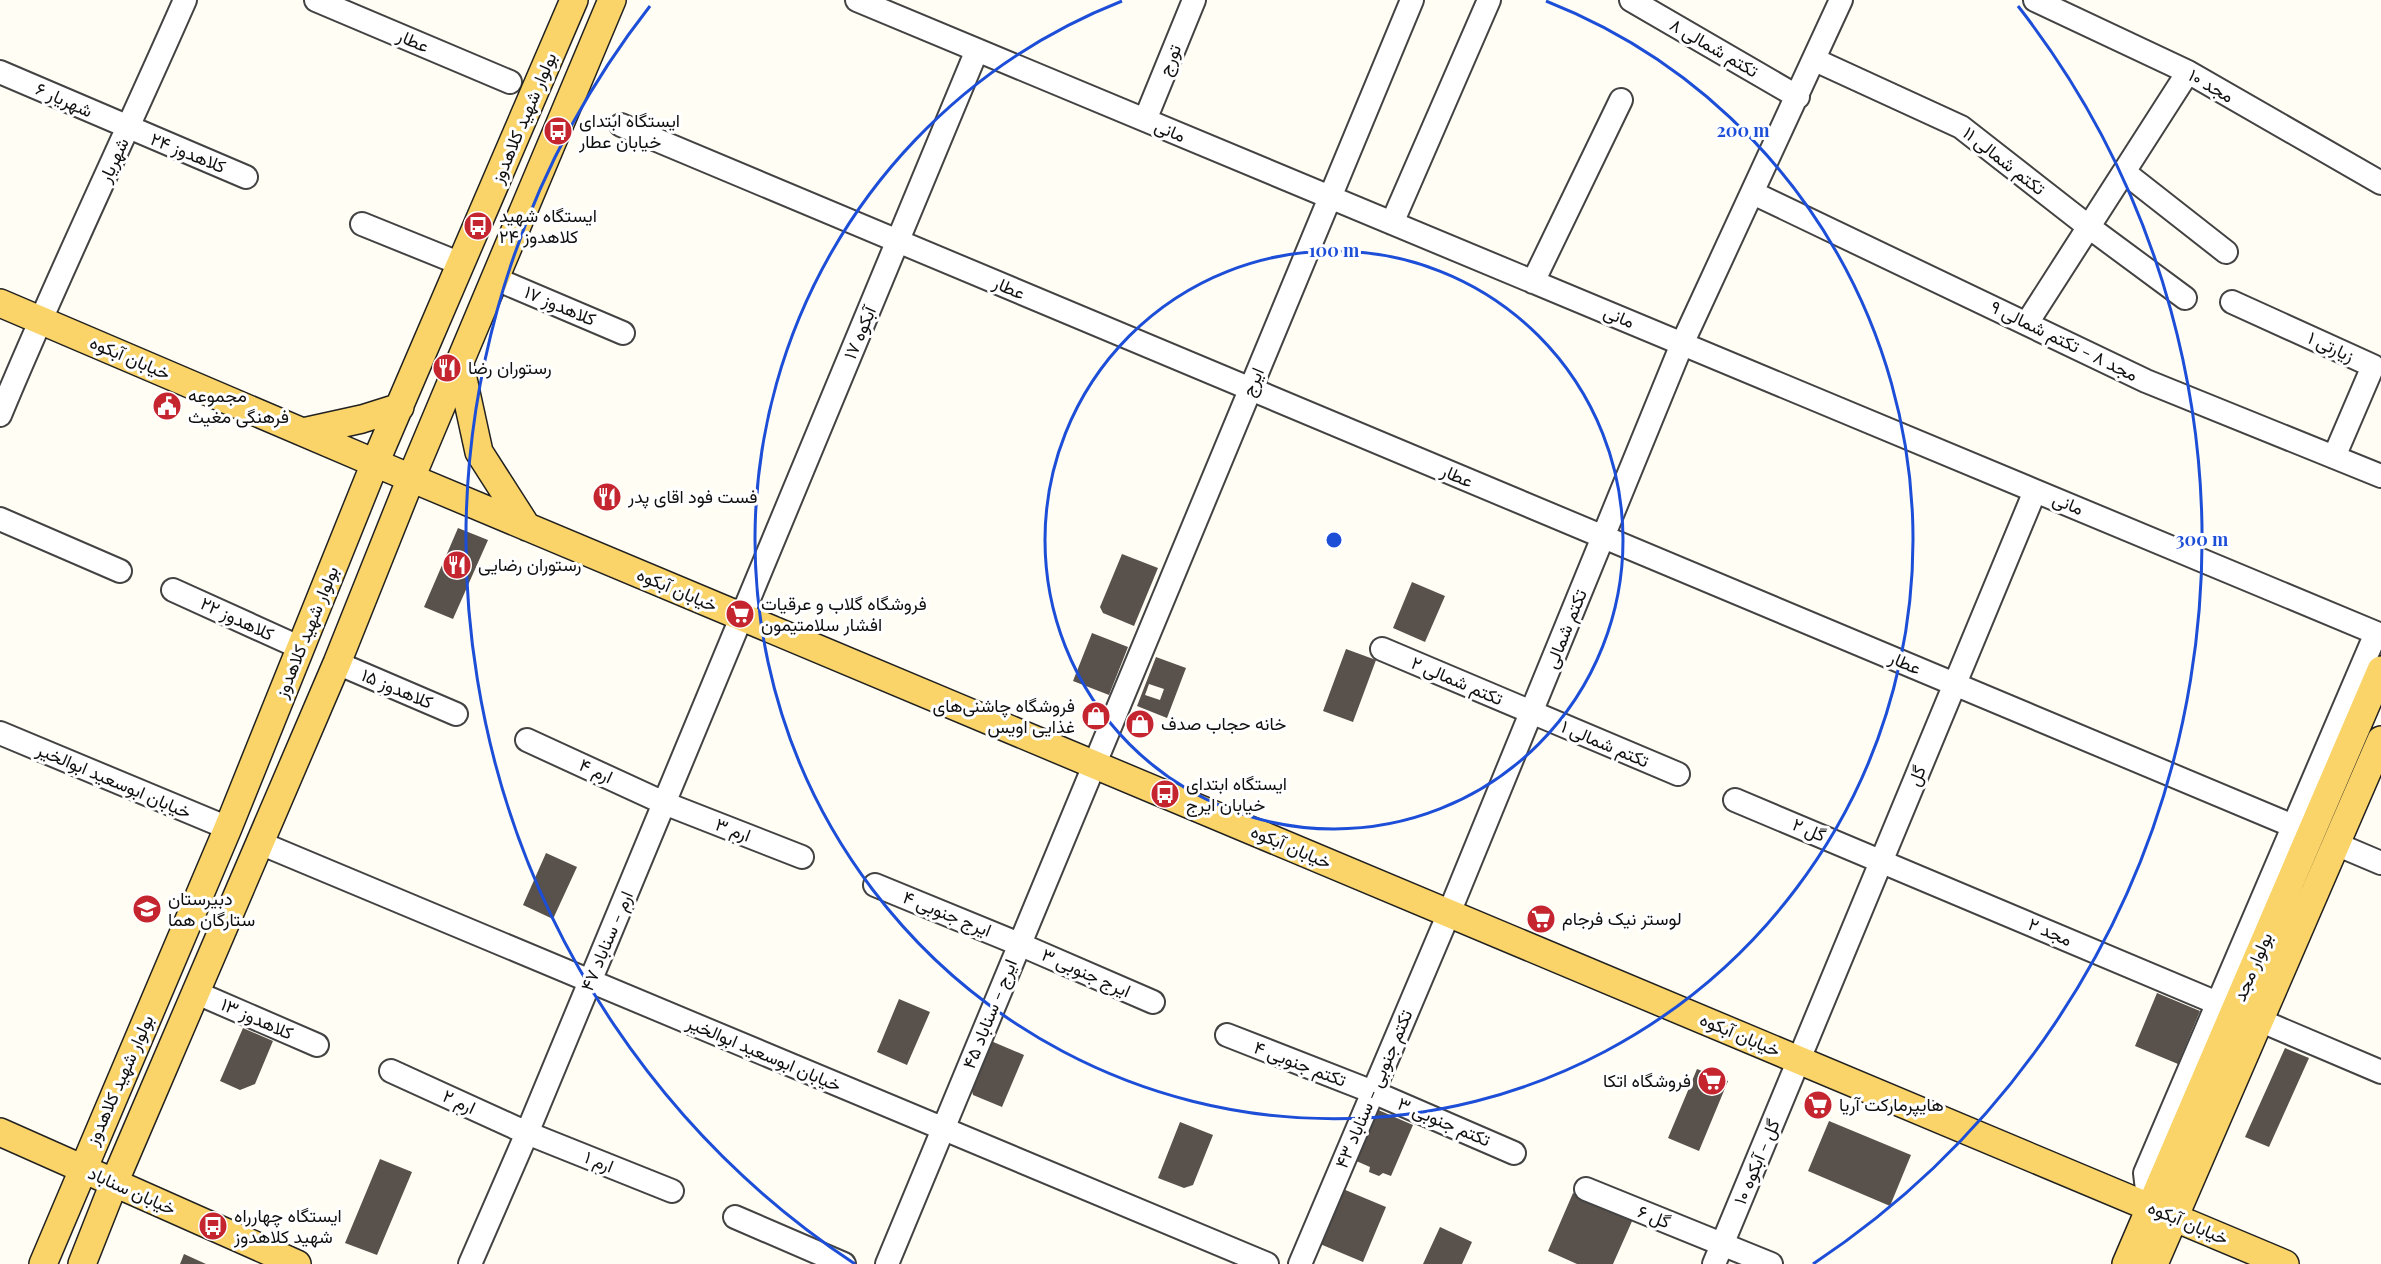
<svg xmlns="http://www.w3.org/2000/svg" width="2381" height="1264" font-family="'Playfair Display',Vazirmatn,serif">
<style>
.building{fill:#59514c;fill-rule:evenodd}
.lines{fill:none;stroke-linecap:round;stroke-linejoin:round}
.minor-casing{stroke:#434343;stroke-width:26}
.major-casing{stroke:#212121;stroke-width:30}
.minor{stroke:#fff;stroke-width:22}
.major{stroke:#fad469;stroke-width:27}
.ring{fill:none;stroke:#1d4ed8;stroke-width:3}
.labels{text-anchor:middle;stroke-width:6;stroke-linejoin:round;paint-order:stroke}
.street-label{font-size:18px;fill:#101010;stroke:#fff}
.poi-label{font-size:18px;fill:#101010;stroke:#fff;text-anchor:start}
.centre{fill:#1d4ed8;stroke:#fff;stroke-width:3}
.ring-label{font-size:18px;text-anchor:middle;font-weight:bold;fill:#1d4ed8;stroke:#fff;stroke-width:6;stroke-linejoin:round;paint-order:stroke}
</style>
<rect width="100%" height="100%" fill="#fffdf4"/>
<path class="building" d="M 458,528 L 488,540 L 453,619 L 424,607 Z
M 1122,554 L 1158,568 L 1134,626 L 1103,613 L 1100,607 Z
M 1412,582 L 1445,596 L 1425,642 L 1393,628 Z
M 1092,633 L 1128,647 L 1109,695 L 1073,681 Z
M 1346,649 L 1376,660 L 1353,722 L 1323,711 Z
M 1156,657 L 1186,668 L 1167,718 L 1137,706 ZM 1149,684 L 1164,689 L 1160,700 L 1145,695 Z
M 546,853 L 577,867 L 553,919 L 523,905 Z
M 2157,993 L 2200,1011 L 2178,1064 L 2135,1046 Z
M 899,999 L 930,1012 L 907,1065 L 877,1052 Z
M 243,1028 L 273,1041 L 255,1084 L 240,1090 L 220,1081 Z
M 991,1041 L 1024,1055 L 1002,1107 L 973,1095 L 971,1087 Z
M 2285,1048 L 2309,1058 L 2269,1147 L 2245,1137 Z
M 1697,1069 L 1728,1081 L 1699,1151 L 1668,1138 Z
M 1376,1109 L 1413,1125 L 1391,1176 L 1383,1173 L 1379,1176 L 1369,1172 L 1370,1167 L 1354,1160 Z
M 1829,1121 L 1911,1155 L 1890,1206 L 1808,1171 Z
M 1180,1122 L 1213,1135 L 1193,1185 L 1184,1188 L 1158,1178 Z
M 380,1159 L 412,1172 L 377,1255 L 345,1243 Z
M 1343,1189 L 1386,1207 L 1363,1262 L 1320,1244 Z
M 1573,1193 L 1633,1219 L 1613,1264 L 1577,1264 L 1548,1251 Z
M 1440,1227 L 1472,1242 L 1462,1264 L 1423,1264 Z
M 184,1254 L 206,1264 L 180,1264 Z"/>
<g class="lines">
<g class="minor-casing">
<path id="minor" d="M 316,0 L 510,82
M 857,0 L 2381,635
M 1631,0 L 1798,97
M 2035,0 L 2188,72 L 2381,183
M 1815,60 L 1961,127 L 2089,227 L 2185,298
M 0,72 L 246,177
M 1145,120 L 1194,0
M 621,125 L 2293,826
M 2124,172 L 2226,252
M 1753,193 L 2146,381 L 2381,476
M 1392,223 L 1489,0
M 362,224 L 461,264
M 496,279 L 623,333
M 1533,282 L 1621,100
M 2232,302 L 2373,366 L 2334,457
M 2027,323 L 2188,72
M 0,415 C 58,275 124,139 185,0
M 0,519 L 120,571
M 173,590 L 301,648
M 1382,649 L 1678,774
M 337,663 L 456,714
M 0,733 L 228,828
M 527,740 L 664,803 L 802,857
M 1735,800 L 2217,1003
M 260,843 L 1267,1264
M 2336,844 L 2381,863
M 875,885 L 1019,944 L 1153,1002
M 197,993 L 317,1045
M 2259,1020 L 2381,1072
M 1227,1035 L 1373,1092 L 1514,1153
M 391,1071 L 527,1133 L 672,1191
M 1586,1189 L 1771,1264
M 2149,1207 L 2145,1173 L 2376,633
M 735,1217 L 844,1264
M 470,1264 L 527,1133 L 977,50
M 887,1264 L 1412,0
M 1300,1264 L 1449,913 L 1682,344 L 1841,0
M 1714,1264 L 2035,491"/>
</g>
<g class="major-casing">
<path id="major" d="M 0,303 L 375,463 L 2285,1264
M 460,365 L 479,452 L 527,527
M 303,432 L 362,419 L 400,407
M 0,1132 L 297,1264
M 43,1264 L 228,828 L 375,463 L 574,0
M 82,1264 L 114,1183 L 337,663 L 411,478 L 612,0
M 2126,1264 L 2381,670
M 2154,1264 L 2381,740"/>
</g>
<use href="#minor" class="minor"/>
<use href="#major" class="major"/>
</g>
<g class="ring">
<circle cx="1334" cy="540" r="289"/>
<path d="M1546 1A579 579 0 1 1 1122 1"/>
<path d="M855 1264A868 868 0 0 1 650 6M2018 6A868 868 0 0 1 1813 1264"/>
</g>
<defs>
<g id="bus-disc" transform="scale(1.5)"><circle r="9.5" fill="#c4252f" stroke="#fff"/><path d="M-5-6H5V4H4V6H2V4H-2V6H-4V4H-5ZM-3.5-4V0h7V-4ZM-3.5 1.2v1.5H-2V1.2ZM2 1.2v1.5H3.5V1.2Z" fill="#fff"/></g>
<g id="restaurant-disc" transform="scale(1.5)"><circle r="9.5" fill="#c4252f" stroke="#fff"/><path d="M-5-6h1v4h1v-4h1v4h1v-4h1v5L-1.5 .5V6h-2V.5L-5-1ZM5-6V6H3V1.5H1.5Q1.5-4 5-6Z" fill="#fff"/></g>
<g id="civic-disc" transform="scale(1.5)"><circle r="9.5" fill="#c4252f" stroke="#fff"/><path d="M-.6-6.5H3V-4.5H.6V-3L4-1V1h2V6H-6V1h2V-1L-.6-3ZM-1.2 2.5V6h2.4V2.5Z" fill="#fff"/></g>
<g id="supermarket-disc" transform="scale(1.5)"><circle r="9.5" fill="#c4252f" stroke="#fff"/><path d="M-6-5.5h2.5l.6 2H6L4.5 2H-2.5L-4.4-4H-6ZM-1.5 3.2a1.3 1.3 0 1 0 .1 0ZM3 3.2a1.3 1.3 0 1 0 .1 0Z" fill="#fff"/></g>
<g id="shop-disc" transform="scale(1.5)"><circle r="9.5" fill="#c4252f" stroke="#fff"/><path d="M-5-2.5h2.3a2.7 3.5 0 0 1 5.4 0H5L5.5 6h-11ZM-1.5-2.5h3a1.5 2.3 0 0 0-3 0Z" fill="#fff"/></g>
<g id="school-disc" transform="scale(1.5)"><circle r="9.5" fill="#c4252f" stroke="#fff"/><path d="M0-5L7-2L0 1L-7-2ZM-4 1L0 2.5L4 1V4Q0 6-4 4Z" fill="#fff"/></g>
</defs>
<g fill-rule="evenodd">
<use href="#bus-disc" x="558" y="131"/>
<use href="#bus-disc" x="478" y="226"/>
<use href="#restaurant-disc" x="447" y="368"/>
<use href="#civic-disc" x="167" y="406"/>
<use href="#restaurant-disc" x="607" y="497"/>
<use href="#restaurant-disc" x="457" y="565"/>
<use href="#supermarket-disc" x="740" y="614"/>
<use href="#shop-disc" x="1096" y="716"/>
<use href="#shop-disc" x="1140" y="724"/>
<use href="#bus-disc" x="1165" y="794"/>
<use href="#school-disc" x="147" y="909"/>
<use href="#supermarket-disc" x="1541" y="919"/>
<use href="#supermarket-disc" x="1712" y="1081"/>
<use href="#supermarket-disc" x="1818" y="1105"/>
<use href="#bus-disc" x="213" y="1226"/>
</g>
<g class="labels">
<g class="street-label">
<text transform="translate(413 41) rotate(23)" y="6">عطار</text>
<text transform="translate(1714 48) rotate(30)" y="6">تکتم شمالی ۸</text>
<text transform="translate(1170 60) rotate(-68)" y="6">تورج</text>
<text transform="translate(2211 86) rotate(30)" y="6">مجد ۱۰</text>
<text transform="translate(64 100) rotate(24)" y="6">شهریار ۶</text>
<text transform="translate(524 118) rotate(-67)" y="6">بولوار شهید کلاهدوز</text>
<text transform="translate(1170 131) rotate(23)" y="6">مانی</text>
<text transform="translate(188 153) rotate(22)" y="6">کلاهدوز ۲۴</text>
<text transform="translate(114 160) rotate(-65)" y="6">شهریار</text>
<text transform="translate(2004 161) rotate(38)" y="6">تکتم شمالی ۱۱</text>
<text transform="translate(1009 288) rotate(23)" y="6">عطار</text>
<text transform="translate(560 306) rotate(23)" y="6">کلاهدوز ۱۷</text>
<text transform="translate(1619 317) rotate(23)" y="6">مانی</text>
<text transform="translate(860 333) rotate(-67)" y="6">آبکوه ۱۷</text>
<text transform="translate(2064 341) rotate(26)" y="6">مجد ۸ - تکتم شمالی ۹</text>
<text transform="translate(2331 347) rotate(25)" y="6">زیارتی ۱</text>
<text transform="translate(130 358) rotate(23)" y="6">خیابان آبکوه</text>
<text transform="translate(1253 382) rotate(-67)" y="6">ایرج</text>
<text transform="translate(1457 476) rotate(23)" y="6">عطار</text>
<text transform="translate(2068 504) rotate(22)" y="6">مانی</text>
<text transform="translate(677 590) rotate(23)" y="6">خیابان آبکوه</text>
<text transform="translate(237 619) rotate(25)" y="6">کلاهدوز ۲۲</text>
<text transform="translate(1566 629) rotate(-68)" y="6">تکتم شمالی</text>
<text transform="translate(307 632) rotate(-68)" y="6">بولوار شهید کلاهدوز</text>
<text transform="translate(1905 663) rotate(23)" y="6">عطار</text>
<text transform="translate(1457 681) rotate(23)" y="6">تکتم شمالی ۲</text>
<text transform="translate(397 689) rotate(23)" y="6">کلاهدوز ۱۵</text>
<text transform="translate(1605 744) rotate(23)" y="6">تکتم شمالی ۱</text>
<text transform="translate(596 771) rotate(25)" y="6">ارم ۴</text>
<text transform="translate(1917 776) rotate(-68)" y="6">گل</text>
<text transform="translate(114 781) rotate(23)" y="6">خیابان ابوسعید ابوالخیر</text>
<text transform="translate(733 830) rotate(21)" y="6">ارم ۳</text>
<text transform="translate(1809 830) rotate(23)" y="6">گل ۲</text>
<text transform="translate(1291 847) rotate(23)" y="6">خیابان آبکوه</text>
<text transform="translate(947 914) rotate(22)" y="6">ایرج جنوبی ۴</text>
<text transform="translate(2050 932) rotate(23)" y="6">مجد ۲</text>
<text transform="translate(607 941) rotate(-67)" y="6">ارم - سناباد ۴۷</text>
<text transform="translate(2253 967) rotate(-67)" y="6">بولوار مجد</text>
<text transform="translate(1086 973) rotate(24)" y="6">ایرج جنوبی ۳</text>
<text transform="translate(990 1014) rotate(-68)" y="6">ایرج - سناباد ۴۵</text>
<text transform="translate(257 1019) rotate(24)" y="6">کلاهدوز ۱۳</text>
<text transform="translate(1740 1035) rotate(23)" y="6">خیابان آبکوه</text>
<text transform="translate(764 1054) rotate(23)" y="6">خیابان ابوسعید ابوالخیر</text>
<text transform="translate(1300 1064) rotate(21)" y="6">تکتم جنوبی ۴</text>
<text transform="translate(120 1080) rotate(-66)" y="6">بولوار شهید کلاهدوز</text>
<text transform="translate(1374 1089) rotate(-67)" y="6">تکتم جنوبی - سناباد ۴۳</text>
<text transform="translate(459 1102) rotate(25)" y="6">ارم ۲</text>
<text transform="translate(1444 1122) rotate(23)" y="6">تکتم جنوبی ۳</text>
<text transform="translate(599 1162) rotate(22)" y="6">ارم ۱</text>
<text transform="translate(1757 1162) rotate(-67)" y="6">گل - آبکوه ۱۰</text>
<text transform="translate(132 1191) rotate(24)" y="6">خیابان سناباد</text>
<text transform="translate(1654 1217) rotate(22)" y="6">گل ۶</text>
<text transform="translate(2188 1223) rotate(23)" y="6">خیابان آبکوه</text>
</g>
<g class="poi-label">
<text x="579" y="127">ایستگاه ابتدای<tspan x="579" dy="21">خیابان عطار</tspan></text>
<text x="499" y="222">ایستگاه شهید<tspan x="499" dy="21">کلاهدوز ۲۴</tspan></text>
<text x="468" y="374">رستوران رضا</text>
<text x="188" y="402">مجموعه<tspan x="188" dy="21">فرهنگی مغیث</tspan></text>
<text x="628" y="503">فست فود اقای پدر</text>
<text x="478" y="571">رستوران رضایی</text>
<text x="761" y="610">فروشگاه گلاب و عرقیات<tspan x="761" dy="21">افشار سلامتیمون</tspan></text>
<text x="1075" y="712" text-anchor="end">فروشگاه چاشنی‌های<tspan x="1075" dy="21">غذایی اویس</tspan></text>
<text x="1161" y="730">خانه حجاب صدف</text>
<text x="1186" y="790">ایستگاه ابتدای<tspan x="1186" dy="21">خیابان ایرج</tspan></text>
<text x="168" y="905">دبیرستان<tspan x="168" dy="21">ستارگان هما</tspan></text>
<text x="1562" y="925">لوستر نیک فرجام</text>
<text x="1691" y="1087" text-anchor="end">فروشگاه اتکا</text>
<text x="1839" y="1111">هایپرمارکت آریا</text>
<text x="234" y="1222">ایستگاه چهارراه<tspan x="234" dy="21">شهید کلاهدوز</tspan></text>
</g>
</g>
<circle cx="1334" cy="540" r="9" class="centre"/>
<g class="ring-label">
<text x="1743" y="137">200 m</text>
<text x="1334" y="257">100 m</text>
<text x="2202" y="546">300 m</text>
</g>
</svg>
